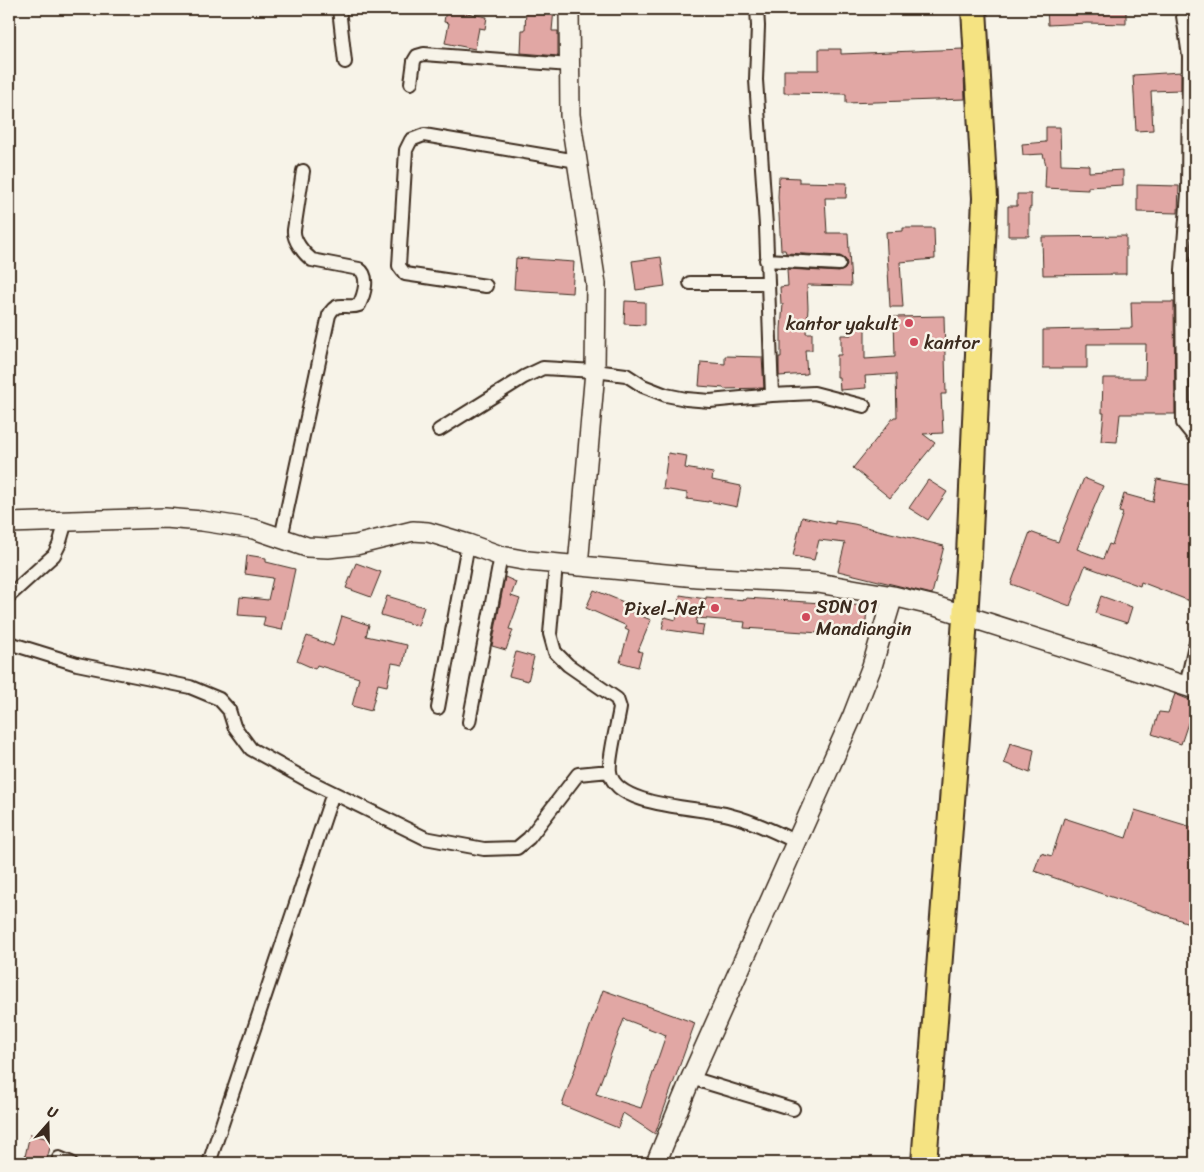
<svg xmlns="http://www.w3.org/2000/svg" width="1204" height="1172" font-family="Sriracha,sans-serif">
<style>
.building{fill:#e1a7a4;stroke:#3b2a1e;fill-rule:evenodd}
.lines{fill:none;stroke-linecap:round;stroke-linejoin:round}
.street-casing{stroke:#3b2a1e;stroke-width:16}
.secondary-casing{stroke:#3b2a1e;stroke-width:22}
.highway-casing{stroke:#3b2a1e;stroke-width:28}
.street{stroke:#f7f3e8;stroke-width:12}
.secondary{stroke:#f7f3e8;stroke-width:19}
.highway{stroke:#f5e382;stroke-width:24}
.poi-dot{fill:#d1495b;stroke:#f7f3e8;stroke-width:2}
.labels{text-anchor:middle;stroke-width:5;stroke-linejoin:round;paint-order:stroke}
.poi-label{font-size:19px;fill:#3b2a1e;stroke:#f7f3e8;text-anchor:end}
</style>
<rect width="100%" height="100%" fill="#f7f3e8"/>
<filter id="ink" filterUnits="userSpaceOnUse"><feTurbulence type="fractalNoise" baseFrequency=".02" numOctaves="2"/><feDisplacementMap in="SourceGraphic" scale="10" xChannelSelector="R" yChannelSelector="G"/><feConvolveMatrix kernelMatrix="1 2 1 2 8 2 1 2 1" color-interpolation-filters="sRGB"/></filter>
<g filter="url(#ink)">
<path class="building" d="M 446,9 L 487,17 L 485,29 L 479,28 L 475,49 L 445,43 L 449,23 L 444,22 Z
M 526,9 L 554,9 L 552,31 L 558,31 L 558,56 L 521,53 L 522,30 L 525,30 Z
M 1047,9 L 1126,9 L 1126,24 L 1087,23 L 1048,25 Z
M 819,49 L 841,49 L 841,54 L 963,49 L 965,99 L 846,103 L 846,94 L 784,93 L 784,70 L 819,70 Z
M 1181,72 L 1181,90 L 1151,91 L 1153,130 L 1136,131 L 1133,75 Z
M 1046,127 L 1060,127 L 1061,164 L 1089,165 L 1089,172 L 1123,170 L 1123,185 L 1088,187 L 1088,190 L 1045,188 L 1046,165 L 1043,154 L 1023,155 L 1022,144 L 1046,142 Z
M 779,177 L 799,178 L 799,182 L 847,183 L 846,198 L 825,198 L 827,233 L 848,233 L 851,286 L 807,285 L 808,308 L 806,333 L 812,333 L 812,350 L 805,350 L 807,374 L 779,376 L 779,357 L 781,357 L 781,329 L 783,304 L 781,304 L 780,287 L 788,286 L 787,269 L 839,272 L 845,269 L 847,264 L 846,260 L 840,256 L 786,253 L 785,250 L 781,250 L 778,197 Z
M 1137,185 L 1179,186 L 1178,213 L 1137,212 Z
M 1017,194 L 1031,194 L 1031,208 L 1029,208 L 1029,236 L 1008,236 L 1008,206 L 1017,206 Z
M 903,228 L 934,228 L 935,259 L 900,262 L 903,307 L 890,307 L 886,232 L 903,231 Z
M 1126,236 L 1126,274 L 1043,275 L 1042,237 Z
M 661,257 L 665,286 L 636,290 L 632,261 Z
M 516,258 L 574,262 L 572,293 L 514,289 Z
M 625,301 L 645,302 L 645,325 L 624,324 Z
M 1131,302 L 1174,302 L 1175,414 L 1120,414 L 1117,442 L 1101,441 L 1104,413 L 1102,413 L 1103,378 L 1145,378 L 1146,344 L 1087,344 L 1087,368 L 1043,368 L 1043,330 L 1132,328 Z
M 944,316 L 946,394 L 941,394 L 943,433 L 923,434 L 935,443 L 890,498 L 853,468 L 894,417 L 897,417 L 896,374 L 865,376 L 866,388 L 840,390 L 839,377 L 837,377 L 837,355 L 841,355 L 841,335 L 851,335 L 851,325 L 865,326 L 865,359 L 895,357 L 894,317 Z
M 725,356 L 762,357 L 764,388 L 724,389 L 724,388 L 699,386 L 701,362 L 725,364 Z
M 668,453 L 687,456 L 685,468 L 713,473 L 712,480 L 741,486 L 737,507 L 708,501 L 708,502 L 687,499 L 687,493 L 663,489 Z
M 1084,478 L 1103,486 L 1077,549 L 1103,559 L 1109,544 L 1112,545 L 1123,513 L 1119,512 L 1124,494 L 1153,502 L 1157,479 L 1195,486 L 1195,603 L 1141,582 L 1140,586 L 1085,566 L 1070,606 L 1011,584 L 1030,532 L 1058,542 Z
M 928,480 L 947,492 L 928,520 L 909,508 Z
M 802,517 L 835,524 L 835,521 L 854,524 L 944,546 L 932,594 L 838,571 L 845,543 L 819,540 L 814,560 L 793,556 Z
M 247,555 L 266,558 L 266,562 L 295,569 L 282,630 L 263,626 L 265,617 L 238,615 L 240,597 L 268,600 L 273,578 L 245,574 Z
M 356,563 L 381,572 L 371,597 L 346,588 Z
M 505,577 L 516,582 L 511,596 L 520,599 L 509,629 L 513,630 L 506,650 L 492,646 Z
M 594,590 L 631,605 L 629,611 L 651,620 L 638,651 L 642,652 L 638,667 L 620,662 L 629,631 L 625,629 L 627,626 L 586,608 Z
M 680,595 L 706,599 L 706,597 L 746,600 L 746,598 L 867,606 L 865,636 L 744,628 L 745,622 L 697,618 L 696,624 L 704,625 L 702,635 L 662,629 L 665,617 L 676,620 Z
M 387,596 L 424,607 L 418,626 L 381,615 Z
M 1101,596 L 1132,607 L 1127,623 L 1095,613 Z
M 342,616 L 369,625 L 366,636 L 407,645 L 403,665 L 392,663 L 387,686 L 378,684 L 371,711 L 352,706 L 359,678 L 317,665 L 315,669 L 297,661 L 307,636 L 333,646 Z
M 516,652 L 534,657 L 528,681 L 509,676 Z
M 1175,694 L 1195,702 L 1181,744 L 1152,734 L 1159,712 L 1168,713 Z
M 1010,743 L 1034,750 L 1030,773 L 1004,763 Z
M 1135,810 L 1195,828 L 1195,925 L 1034,871 L 1041,853 L 1052,856 L 1064,818 L 1126,838 Z
M 603,990 L 695,1023 L 655,1134 L 623,1113 L 618,1128 L 562,1105 ZM 624,1019 L 666,1035 L 641,1108 L 596,1094 Z
M 30,1134 L 52,1140 L 46,1163 L 33,1163 L 24,1161 Z"/>
<g class="lines">
<g class="street-casing">
<path id="street" d="M 339,9 L 345,62
M 1182,9 L 1189,56 L 1188,193 L 1182,270 L 1183,423 L 1195,438
M 411,83 L 414,61 L 417,56 L 424,54 L 570,65
M 766,260 L 839,264
M 690,283 L 767,283
M 486,286 L 405,274 L 399,266 L 406,150 L 411,140 L 424,135 L 577,161
M 772,395 L 814,393 L 864,406
M 439,430 L 524,377 L 543,368 L 595,371 L 626,375 L 643,386 L 666,395 L 686,399 L 710,401 L 772,395 L 766,226 L 756,80 L 758,26 L 757,9
M 281,538 L 329,315 C 337,299 347,310 359,305 C 364,295 370,276 359,269 L 312,260 C 304,254 293,240 294,230 L 303,171
M 556,564 L 550,634 L 555,652 L 568,665 L 617,699 L 620,708 C 618,722 608,759 610,772 C 615,808 702,807 729,815 C 753,821 774,831 796,842
M 9,596 L 54,555 L 59,545 L 66,521
M 9,643 L 77,664 L 190,687 L 219,699 L 229,710 L 234,726 L 251,749 L 307,780 L 425,838 L 484,849 L 517,848 L 529,838 L 578,774 L 610,771
M 1186,686 L 1195,645
M 438,708 L 468,544
M 469,722 L 501,556
M 691,1078 L 793,1109
M 59,1158 L 71,1163
M 209,1163 L 333,793"/>
</g>
<g class="secondary-casing">
<path id="secondary" d="M 569,9 L 570,115 L 596,284 L 595,371 L 578,566
M 9,523 L 165,518 L 202,521 L 254,529 L 307,547 L 328,548 L 356,545 L 413,531 L 428,532 L 468,544 L 501,556 L 528,561 L 697,577 L 818,583 L 893,596 L 935,606 L 1195,689
M 656,1163 L 691,1078 L 853,715 L 872,666 L 893,596"/>
</g>
<g class="highway-casing">
<path id="highway" d="M 924,1163 L 959,711 L 969,555 L 985,198 L 974,9"/>
</g>
<use href="#street" class="street"/>
<use href="#secondary" class="secondary"/>
<use href="#highway" class="highway"/>
</g>
</g>
<g class="poi-dot">
<circle cx="909" cy="323" r="5"/>
<circle cx="914" cy="342" r="5"/>
<circle cx="715" cy="608" r="5"/>
<circle cx="806" cy="617" r="5"/>
</g>
<g class="labels">
<g class="poi-label">
<text x="899" y="330">kantor yakult</text>
<text x="924" y="349" text-anchor="start">kantor</text>
<text x="816" y="613" text-anchor="start">SDN 01<tspan x="816" dy="22">Mandiangin</tspan></text>
<text x="705" y="615">Pixel-Net</text>
</g>
</g>
<rect width="1204" height="1172" fill="none" stroke="#f7f3e8" stroke-width="30"/>
<rect x="15" y="15" width="1174" height="1142" fill="none" stroke="#3b2a1e" stroke-width="2" filter="url(#ink)"/>
<g transform="translate(48 1124) rotate(20)" stroke="#f7f3e8" stroke-width="4" paint-order="stroke">
<path d="M0-4L9 19L0 12L-9 19Z" fill="#3b2a1e"/>
<text y="-8" font-size="14" font-weight="bold" text-anchor="middle" fill="#3b2a1e">U</text>
</g>
</svg>
